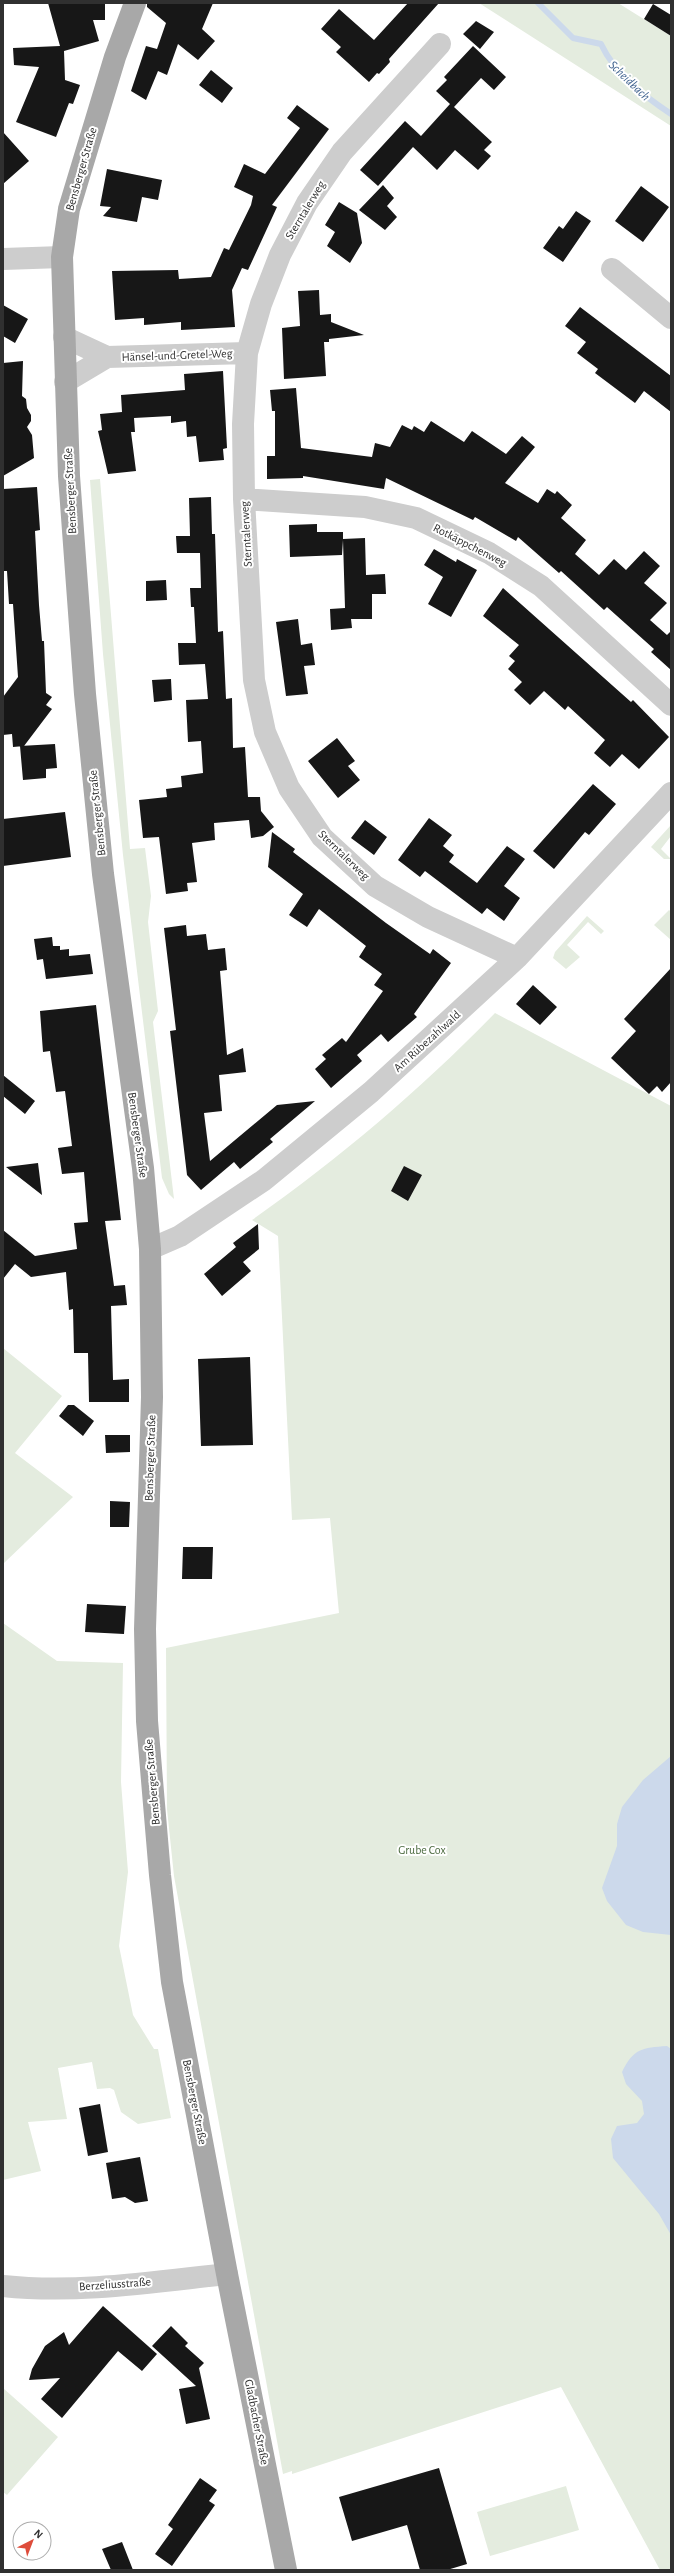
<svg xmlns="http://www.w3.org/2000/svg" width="674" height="2573" font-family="'Alegreya Sans',sans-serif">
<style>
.green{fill:#e4ecdf}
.water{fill:#ccd9eb}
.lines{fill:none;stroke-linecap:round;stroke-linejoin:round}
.stream{stroke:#ccd9eb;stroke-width:6}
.building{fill:#171717}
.minor{stroke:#cdcdcd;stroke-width:22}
.major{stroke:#a8a8a8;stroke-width:22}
.labels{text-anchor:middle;stroke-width:4;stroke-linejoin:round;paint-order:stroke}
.street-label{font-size:12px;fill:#303030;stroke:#fff}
.park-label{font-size:12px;fill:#4b6a3f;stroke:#fff}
.water-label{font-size:13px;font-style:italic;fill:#41638f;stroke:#fff}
</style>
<rect width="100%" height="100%" fill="#fff"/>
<path class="green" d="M 479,3 L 618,3 L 671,36 L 671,126 Z
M 100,479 L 130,849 L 145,848 L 151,896 L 148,922 L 158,1011 L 153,1022 L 174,1199 L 169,1194 L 162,1178 L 123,855 L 103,654 L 90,480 Z
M 671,825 L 671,836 L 661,849 L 671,859 L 664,859 L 651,847 Z
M 669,910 L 671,912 L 671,940 L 654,925 Z
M 587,916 L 604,931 L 601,934 L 588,922 L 567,945 L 580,957 L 566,969 L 553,958 L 555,952 Z
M 495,1013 L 671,1106 L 671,2570 L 660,2570 L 561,2387 L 292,2474 L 292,2471 L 283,2474 L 174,1876 L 167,1809 L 166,1648 L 339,1613 L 330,1518 L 292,1520 L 278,1236 L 252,1220 C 340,1158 420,1090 495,1013 Z
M 3,1348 L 62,1396 L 15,1453 L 73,1497 L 3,1564 Z
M 3,1623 L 57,1661 L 123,1663 L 121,1782 L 128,1872 L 119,1946 L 133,2015 L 154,2049 L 158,2049 L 171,2118 L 138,2124 L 121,2112 L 114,2090 L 110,2088 L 97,2089 L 92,2062 L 58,2068 L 67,2119 L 28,2122 L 41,2171 L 3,2180 Z
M 3,2388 L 58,2437 L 7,2495 L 3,2492 Z
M 566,2486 L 579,2530 L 490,2556 L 477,2512 Z"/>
<path class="water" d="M 671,1756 L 671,1935 L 643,1932 L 626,1925 L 607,1901 L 602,1888 L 617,1846 L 617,1824 L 622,1807 L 643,1780 Z
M 667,2046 L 671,2049 L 671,2235 L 659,2214 L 613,2158 L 611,2139 L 617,2126 L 637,2123 L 644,2114 L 642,2101 L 626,2084 L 622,2072 C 634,2048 642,2048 667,2046 Z"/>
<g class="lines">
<path class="stream" d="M 538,3 L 573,38 L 601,44 C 615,74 644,96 671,114"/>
</g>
<path class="building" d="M 48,3 L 105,3 L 105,20 L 93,20 L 99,41 L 64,51 L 65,80 L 80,85 L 73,104 L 69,103 L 56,137 L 16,122 L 39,67 L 14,65 L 13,48 L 60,46 Z
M 147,3 L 213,3 L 202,29 L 215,41 L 198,60 L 178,44 L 167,75 L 158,71 L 146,100 L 131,91 L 146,46 L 157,49 L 166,23 L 147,7 Z
M 408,3 L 439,3 L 389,59 L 390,62 L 379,74 L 377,73 L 369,82 L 336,52 L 341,47 L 321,29 L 339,9 L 374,40 Z
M 653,4 L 671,15 L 671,36 L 644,19 Z
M 476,21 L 494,32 L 480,49 L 463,34 Z
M 473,46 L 506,77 L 494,90 L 481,78 L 454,107 L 492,142 L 484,150 L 491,156 L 478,170 L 455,150 L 437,170 L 413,147 L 378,186 L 360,170 L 405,121 L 421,136 L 450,104 L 436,91 L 447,80 L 444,77 Z
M 211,70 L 233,88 L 222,103 L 199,85 Z
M 297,105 L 329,129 L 272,205 L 277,207 L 248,270 L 242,268 L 232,290 L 235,327 L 181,330 L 181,322 L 144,325 L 144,318 L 115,320 L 112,271 L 178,270 L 179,279 L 211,277 L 224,248 L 229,250 L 251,205 L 253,196 L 234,187 L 244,164 L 265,174 L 300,128 L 287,118 Z
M 3,132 L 29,161 L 3,184 Z
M 107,169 L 162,180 L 158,200 L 142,197 L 137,222 L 103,216 L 111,207 L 100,206 Z
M 383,185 L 394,198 L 387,206 L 397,217 L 385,230 L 359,210 Z
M 641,186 L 669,207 L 643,242 L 615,221 Z
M 339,202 L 357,213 L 362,243 L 350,263 L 327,246 L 335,232 L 325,225 Z
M 576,211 L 591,221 L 563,262 L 543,248 L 559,226 L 563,229 Z
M 319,290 L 320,315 L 331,314 L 331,322 L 364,335 L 329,339 L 329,342 L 324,342 L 326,376 L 284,379 L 282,328 L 300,326 L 298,291 Z
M 3,305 L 28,319 L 15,343 L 3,336 Z
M 580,307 L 671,376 L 671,412 L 644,391 L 635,403 L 595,373 L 598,369 L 577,353 L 586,342 L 565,326 Z
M 23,361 L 22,396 L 26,399 L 27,408 L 31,415 L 31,421 L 27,427 L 32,435 L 34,458 L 3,476 L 3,363 Z
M 223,371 L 227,448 L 223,449 L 224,460 L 199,462 L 196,436 L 187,437 L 186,421 L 171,423 L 171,416 L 134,418 L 135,432 L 131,432 L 136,471 L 108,474 L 98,431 L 102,430 L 100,414 L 122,412 L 121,395 L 185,390 L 184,374 Z
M 296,388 L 301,448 L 372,457 L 375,443 L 390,447 L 402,425 L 412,430 L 414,426 L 424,432 L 431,421 L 464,442 L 472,431 L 506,454 L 522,436 L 535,447 L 505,483 L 538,503 L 547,489 L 555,494 L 557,491 L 572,505 L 561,518 L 586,540 L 575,554 L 599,575 L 614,559 L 626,570 L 644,551 L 660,566 L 644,583 L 667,603 L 650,620 L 667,635 L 671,631 L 671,670 L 651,652 L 654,649 L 607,607 L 604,610 L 561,571 L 559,573 L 518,537 L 516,541 L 475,517 L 473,520 L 386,478 L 384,489 L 303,476 L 303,478 L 267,479 L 267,456 L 275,456 L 275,411 L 272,411 L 270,390 Z
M 37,487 L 40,530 L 35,531 L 39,605 L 42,641 L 44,641 L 46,693 L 52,697 L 46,705 L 52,709 L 24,746 L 13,747 L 12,734 L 3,735 L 3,697 L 18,677 L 13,604 L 9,604 L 7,571 L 3,571 L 3,489 Z
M 211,497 L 212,534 L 215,534 L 218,632 L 223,631 L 226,699 L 232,698 L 233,748 L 245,747 L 248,797 L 260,797 L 261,811 L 274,827 L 263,836 L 251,838 L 249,820 L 214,823 L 215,840 L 192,843 L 197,882 L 187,883 L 188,891 L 166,894 L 159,837 L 143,838 L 139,800 L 167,797 L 166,789 L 182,787 L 181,776 L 203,773 L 201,741 L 188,742 L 186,700 L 208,699 L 205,664 L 179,665 L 178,643 L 196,643 L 194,607 L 191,607 L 190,588 L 201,588 L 200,553 L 177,553 L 176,536 L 190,536 L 189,498 Z
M 317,524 L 317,532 L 343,532 L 343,539 L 365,538 L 366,575 L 385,574 L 386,594 L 372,594 L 372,619 L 351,619 L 352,628 L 331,630 L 330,609 L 345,608 L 343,540 L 342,555 L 290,557 L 289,525 Z
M 434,549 L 456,562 L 457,559 L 477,570 L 451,617 L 428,604 L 443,577 L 424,565 Z
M 166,580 L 167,600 L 146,601 L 146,581 Z
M 503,588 L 631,702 L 633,700 L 669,737 L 639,769 L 622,754 L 610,767 L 594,753 L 605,740 L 568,706 L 565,710 L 544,691 L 530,705 L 514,690 L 522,682 L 508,669 L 515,661 L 509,656 L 519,645 L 483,616 Z
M 298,619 L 301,645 L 312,643 L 315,665 L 304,666 L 308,694 L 286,696 L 276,622 Z
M 171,679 L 172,700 L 154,702 L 152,680 Z
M 337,738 L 355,761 L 348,766 L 360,780 L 338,798 L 308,761 Z
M 55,744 L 57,768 L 46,769 L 46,778 L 23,780 L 20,746 Z
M 593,784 L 616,804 L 589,835 L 585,832 L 554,869 L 533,851 Z
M 65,812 L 71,857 L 3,866 L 3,819 Z
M 429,818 L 452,835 L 443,846 L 454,855 L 449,862 L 477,883 L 507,846 L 525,859 L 504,886 L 520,898 L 504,921 L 487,908 L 482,914 L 425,871 L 420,877 L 398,860 Z
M 365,820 L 387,837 L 374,855 L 351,838 Z
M 272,832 L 295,849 L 293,852 L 386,923 L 430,954 L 433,949 L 451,963 L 414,1014 L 417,1017 L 388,1042 L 381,1034 L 357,1055 L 362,1061 L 331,1088 L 315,1069 L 326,1059 L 322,1055 L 342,1038 L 346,1042 L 383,991 L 374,985 L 382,974 L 359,957 L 366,946 L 319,909 L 307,927 L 289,915 L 303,894 L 268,867 Z
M 186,925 L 187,936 L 206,934 L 208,950 L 225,948 L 227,970 L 220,971 L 227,1055 L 243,1048 L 246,1072 L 219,1075 L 222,1111 L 204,1113 L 210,1161 L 277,1105 L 315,1101 L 270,1139 L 273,1142 L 240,1169 L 234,1162 L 201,1190 L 187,1175 L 170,1031 L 176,1030 L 164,928 Z
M 52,937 L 53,946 L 60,946 L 60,950 L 69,949 L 69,956 L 90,954 L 93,974 L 46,979 L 43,959 L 37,960 L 34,939 Z
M 671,968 L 671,1082 L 662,1092 L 657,1086 L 649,1094 L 611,1058 L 636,1031 L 624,1019 Z
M 533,985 L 557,1007 L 540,1025 L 516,1004 Z
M 96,1005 L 121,1220 L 105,1221 L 114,1286 L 125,1285 L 127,1305 L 111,1306 L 113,1380 L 129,1379 L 129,1402 L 89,1402 L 88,1353 L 74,1353 L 73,1309 L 69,1310 L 66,1272 L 31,1277 L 15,1264 L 3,1279 L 3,1230 L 35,1256 L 77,1249 L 74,1223 L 88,1222 L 84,1172 L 62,1174 L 58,1148 L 72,1146 L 65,1091 L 56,1092 L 50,1051 L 43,1052 L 40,1011 Z
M 3,1075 L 35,1101 L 25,1114 L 3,1096 Z
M 38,1163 L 42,1195 L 6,1167 Z
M 404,1166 L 422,1175 L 408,1201 L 391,1191 Z
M 258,1224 L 259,1249 L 243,1262 L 251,1271 L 222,1296 L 204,1274 L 236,1247 L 233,1243 Z
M 250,1357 L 253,1445 L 201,1446 L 198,1359 Z
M 68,1405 L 74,1405 L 94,1421 L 83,1436 L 59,1416 Z
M 105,1435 L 130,1435 L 130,1452 L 106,1453 Z
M 110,1501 L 130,1502 L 129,1527 L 110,1527 Z
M 183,1547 L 213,1547 L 212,1579 L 182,1579 Z
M 87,1604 L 126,1606 L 124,1634 L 85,1632 Z
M 100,2104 L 108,2152 L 88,2156 L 79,2108 Z
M 140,2157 L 148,2201 L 135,2203 L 125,2197 L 112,2199 L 106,2163 Z
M 103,2306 L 157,2354 L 142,2371 L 118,2351 L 62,2418 L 41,2399 L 60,2378 L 29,2380 L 32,2369 L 45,2346 L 64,2332 L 69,2345 Z
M 171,2326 L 188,2343 L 185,2346 L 204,2363 L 199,2368 L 210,2419 L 186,2424 L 179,2389 L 196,2386 L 152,2346 Z
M 439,2468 L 467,2564 L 447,2570 L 420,2570 L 407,2525 L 352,2541 L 339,2497 Z
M 200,2478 L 217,2490 L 209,2501 L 215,2505 L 172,2566 L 155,2554 L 173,2529 L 168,2525 Z
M 122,2542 L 133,2570 L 111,2570 L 102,2549 Z"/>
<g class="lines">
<path class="minor" d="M 440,44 L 342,152 L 307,203 L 280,255 L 261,304 L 247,353 L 243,424 L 244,499 L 254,680 L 265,732 L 289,788 L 322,837 L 375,886 L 428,917 L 517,958
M 3,259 L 62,257
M 612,269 L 671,318
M 64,337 L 107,357 L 247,353
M 65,382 L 107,357
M 244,499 L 365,507 L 416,518 L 489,553 L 541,586 L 671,705
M 150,1249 L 180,1236 L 264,1180 L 371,1092 L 517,958 L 671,793
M 3,2286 C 77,2294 153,2282 227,2274"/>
<path class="major" d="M 135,3 L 115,57 L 69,209 L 62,257 L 69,476 L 85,694 L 103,874 L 143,1168 L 150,1249 L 152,1397 L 145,1629 L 147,1721 L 160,1875 L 172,1982 L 227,2274 L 286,2570"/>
</g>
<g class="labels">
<g class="street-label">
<text transform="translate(81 169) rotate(-74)" y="4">Bensberger Straße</text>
<text transform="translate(305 210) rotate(-59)" y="4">Sterntalerweg</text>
<text transform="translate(177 355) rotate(-2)" y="4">Hänsel-und-Gretel-Weg</text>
<text transform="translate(70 491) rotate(-93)" y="4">Bensberger Straße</text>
<text transform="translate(246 534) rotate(-93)" y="4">Sterntalerweg</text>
<text transform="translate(470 545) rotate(27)" y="4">Rotkäppchenweg</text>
<text transform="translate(97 813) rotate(-96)" y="4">Bensberger Straße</text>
<text transform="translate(344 855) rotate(44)" y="4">Sterntalerweg</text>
<text transform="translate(427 1041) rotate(-42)" y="4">Am Rübezahlwald</text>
<text transform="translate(138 1135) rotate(82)" y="4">Bensberger Straße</text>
<text transform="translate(150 1458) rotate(-88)" y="4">Bensberger Straße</text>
<text transform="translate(152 1782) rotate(-95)" y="4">Bensberger Straße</text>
<text transform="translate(195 2102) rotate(79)" y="4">Bensberger Straße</text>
<text transform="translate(115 2284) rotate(-4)" y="4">Berzeliusstraße</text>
<text transform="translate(257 2422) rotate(79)" y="4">Gladbacher Straße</text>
</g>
<g class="park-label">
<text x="422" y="1854">Grube Cox</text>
</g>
<g class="water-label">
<text transform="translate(630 80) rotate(44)" y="5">Scheidbach</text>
</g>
</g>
<rect width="674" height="2573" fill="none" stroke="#303030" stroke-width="8"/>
<g transform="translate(32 2541) rotate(42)"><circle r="19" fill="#ffffff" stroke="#acacac"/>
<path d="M0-3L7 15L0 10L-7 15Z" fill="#de4c3b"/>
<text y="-6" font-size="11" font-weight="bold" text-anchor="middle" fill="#303030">N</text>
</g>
</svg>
